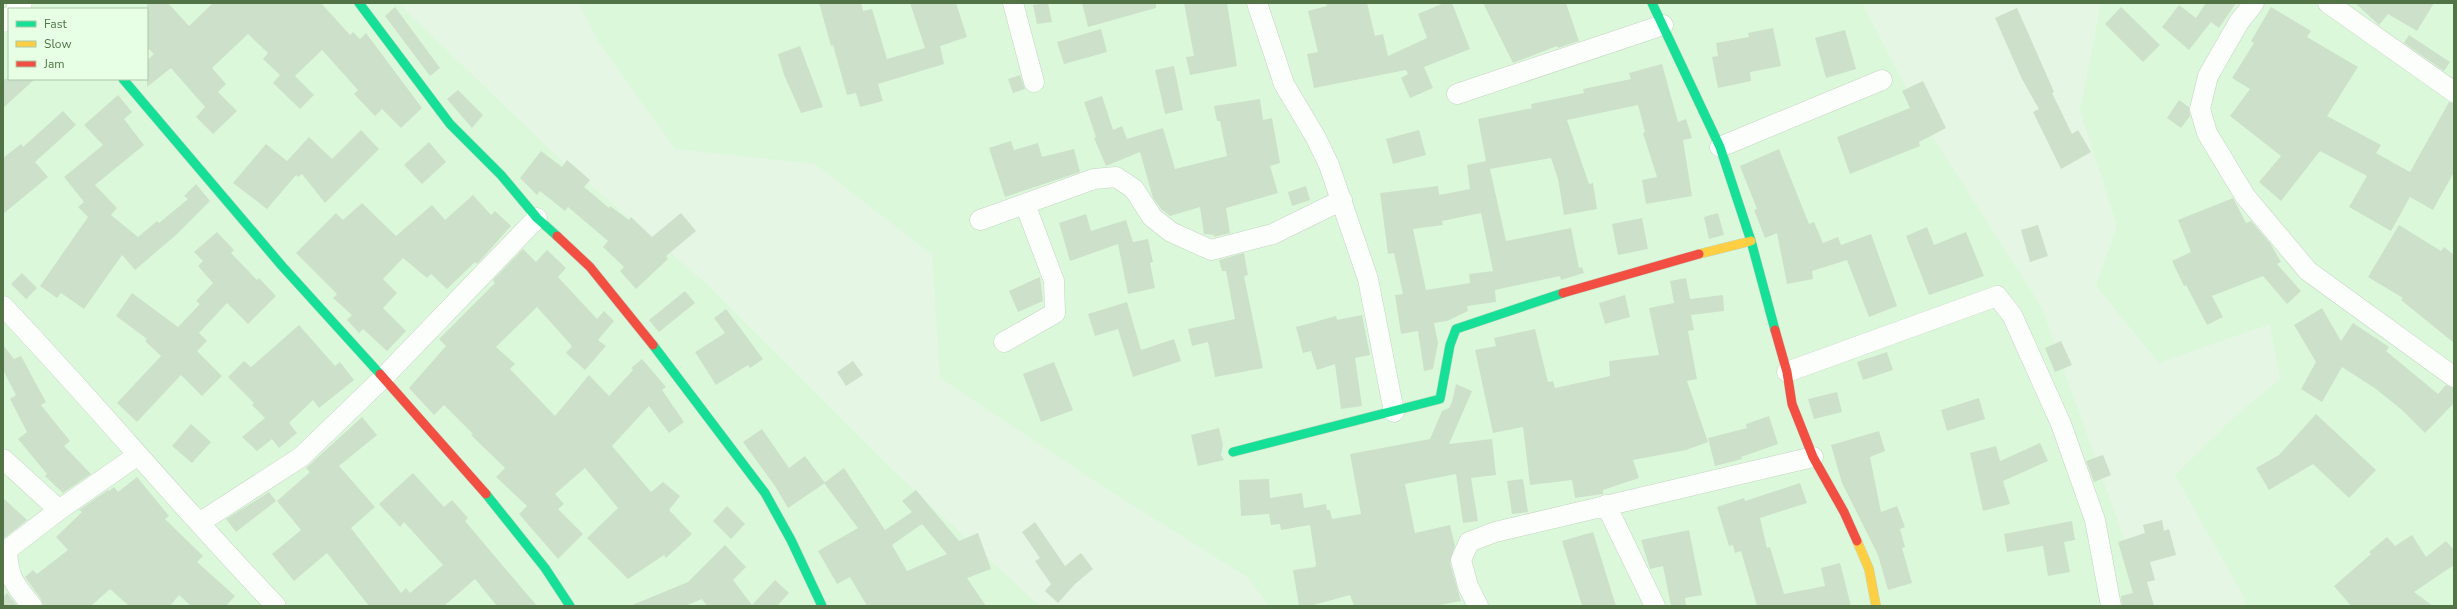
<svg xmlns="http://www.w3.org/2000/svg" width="2457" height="609" font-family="'Nunito Sans',sans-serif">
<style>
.residential{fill:#dcf8db;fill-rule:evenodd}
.building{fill:#cde0ca;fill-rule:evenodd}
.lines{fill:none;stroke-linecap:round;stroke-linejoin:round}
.street-casing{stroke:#c3d5c0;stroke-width:21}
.fast-casing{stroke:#c2d4bf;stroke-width:10}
.slow-casing{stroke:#c2d4bf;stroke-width:10}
.jam-casing{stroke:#c2d4bf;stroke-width:10}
.street{stroke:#fbfefb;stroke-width:20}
.fast{stroke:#16e098;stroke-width:9}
.slow{stroke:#ffcf43;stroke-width:9}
.jam{stroke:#f24e42;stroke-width:9}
</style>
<rect width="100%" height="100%" fill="#e5f6e5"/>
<path class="residential" d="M 3,3 L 398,3 L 561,160 L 707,284 L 900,477 L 1040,606 L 3,606 ZM 9,9 L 147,9 L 147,79 L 9,79 Z
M 579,3 L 1862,3 L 1926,126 L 2042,308 L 2148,606 L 1269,606 L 1247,577 L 1102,486 L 940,378 L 932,255 L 815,164 L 675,149 L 599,43 Z
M 2101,3 L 2454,3 L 2454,606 L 2246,606 L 2244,597 L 2175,475 L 2235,416 L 2280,379 L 2270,324 L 2159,363 L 2096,286 L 2117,225 L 2080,111 Z"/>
<path class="building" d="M 147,3 L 168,3 L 189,26 L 213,3 L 321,3 L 350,35 L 353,32 L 360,39 L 366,33 L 422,108 L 401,128 L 382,109 L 375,116 L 354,94 L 358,90 L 322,50 L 295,76 L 314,95 L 300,109 L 273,83 L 280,75 L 263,59 L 268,53 L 248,34 L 212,68 L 226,84 L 218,92 L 237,111 L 213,134 L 196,117 L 205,107 L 171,68 L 147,87 L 147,60 L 154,54 L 147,47 Z
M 819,3 L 861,3 L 863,11 L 872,9 L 887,59 L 925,48 L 910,3 L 956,3 L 967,37 L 940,46 L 944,64 L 878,84 L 883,101 L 860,107 L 856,93 L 847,95 L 833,45 L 831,46 Z
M 1048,3 L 1052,22 L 1037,24 L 1033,5 Z
M 1082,3 L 1156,3 L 1156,8 L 1088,27 Z
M 1184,3 L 1227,3 L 1237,66 L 1190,75 L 1186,57 L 1194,56 Z
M 1326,3 L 1367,3 L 1375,36 L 1383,34 L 1388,56 L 1427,38 L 1418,14 L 1444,3 L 1452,3 L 1470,49 L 1424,67 L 1433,88 L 1410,98 L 1401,78 L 1408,74 L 1406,70 L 1314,88 L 1307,54 L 1318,52 L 1308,11 L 1327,6 Z
M 1483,3 L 1566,3 L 1579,41 L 1558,48 L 1557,46 L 1513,63 Z
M 2206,3 L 2236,3 L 2219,28 L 2211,22 L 2189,50 L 2162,27 L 2179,5 L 2196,18 Z
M 2355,3 L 2434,3 L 2417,31 L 2388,14 L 2379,25 Z
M 395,7 L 440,68 L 430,76 L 385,16 Z
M 2121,7 L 2160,45 L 2143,62 L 2105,24 Z
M 2271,7 L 2311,31 L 2307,37 L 2358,67 L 2327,116 L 2381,145 L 2376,153 L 2410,172 L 2449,102 L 2454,103 L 2454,172 L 2433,210 L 2410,197 L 2391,231 L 2349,207 L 2367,176 L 2320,151 L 2281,201 L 2259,182 L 2281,156 L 2230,116 L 2250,89 L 2232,78 L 2254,43 L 2251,41 Z
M 2017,8 L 2054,92 L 2052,93 L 2072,134 L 2078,130 L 2091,152 L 2061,169 L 2033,112 L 2039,109 L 2022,79 L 1995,18 Z
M 1773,28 L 1781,66 L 1750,72 L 1751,81 L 1718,88 L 1712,57 L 1718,56 L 1716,43 L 1749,37 L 1748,33 Z
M 1101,29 L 1107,52 L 1064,64 L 1057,42 Z
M 1845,30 L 1856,69 L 1826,78 L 1815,38 Z
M 2409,35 L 2450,62 L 2444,71 L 2404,43 Z
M 800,46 L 823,107 L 801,113 L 784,75 L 778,54 Z
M 1662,64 L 1678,122 L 1686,119 L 1692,138 L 1683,140 L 1692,196 L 1646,204 L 1642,180 L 1657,177 L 1643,133 L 1645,132 L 1638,105 L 1567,120 L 1589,184 L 1593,183 L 1597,209 L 1564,215 L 1558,179 L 1551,158 L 1490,169 L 1506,241 L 1571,228 L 1579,268 L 1582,267 L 1584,273 L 1561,280 L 1560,276 L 1495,290 L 1496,302 L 1467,306 L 1468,311 L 1447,321 L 1434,323 L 1438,343 L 1433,369 L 1424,371 L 1418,331 L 1401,334 L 1395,295 L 1403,294 L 1394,253 L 1388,254 L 1380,193 L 1438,186 L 1439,195 L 1470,189 L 1467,165 L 1486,161 L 1478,119 L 1532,108 L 1531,104 L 1584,93 L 1583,89 L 1631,79 L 1629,73 ZM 1481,213 L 1493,271 L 1469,274 L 1470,283 L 1426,290 L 1413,229 L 1443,225 L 1442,221 Z
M 1174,66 L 1183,110 L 1165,114 L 1155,70 Z
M 1020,75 L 1025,89 L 1013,93 L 1008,79 Z
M 3,79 L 35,79 L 3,108 Z
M 1923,81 L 1946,128 L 1919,142 L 1920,146 L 1850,174 L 1837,137 L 1910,108 L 1902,91 Z
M 458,90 L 483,115 L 472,128 L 447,99 Z
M 118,95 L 132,112 L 124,119 L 144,145 L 95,185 L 117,208 L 111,215 L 138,237 L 157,221 L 159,223 L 188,199 L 184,196 L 196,184 L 210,201 L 176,235 L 135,270 L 122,255 L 84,309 L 61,293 L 57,298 L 40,286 L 88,217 L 78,207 L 84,202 L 64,177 L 103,145 L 84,125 Z
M 1102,96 L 1113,130 L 1122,126 L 1127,139 L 1163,128 L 1175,169 L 1227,156 L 1220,121 L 1217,121 L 1214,106 L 1260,99 L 1263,120 L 1272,118 L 1280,163 L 1270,166 L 1278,193 L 1226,208 L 1230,233 L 1214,237 L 1214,235 L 1204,234 L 1200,207 L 1170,216 L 1161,209 L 1153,198 L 1140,152 L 1106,166 L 1094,138 L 1096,137 L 1084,102 Z
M 2179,100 L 2189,107 L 2190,116 L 2181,128 L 2167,118 Z
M 63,111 L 76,125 L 35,162 L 48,177 L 3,214 L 3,158 L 21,144 L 23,147 Z
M 361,130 L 379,149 L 325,203 L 302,174 L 298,177 L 296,175 L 267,209 L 233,183 L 266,144 L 287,161 L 309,137 L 332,159 Z
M 1419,130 L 1426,155 L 1393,164 L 1386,139 Z
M 1011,141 L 1014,150 L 1038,143 L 1042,157 L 1074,149 L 1080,172 L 1005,197 L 989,148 Z
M 429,142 L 446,162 L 422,184 L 404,165 Z
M 1779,149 L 1809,224 L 1814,222 L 1823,243 L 1838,237 L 1841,245 L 1871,234 L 1897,306 L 1869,317 L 1847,260 L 1812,271 L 1813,279 L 1787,284 L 1777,233 L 1765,238 L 1754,210 L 1757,209 L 1740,166 Z
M 541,151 L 562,167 L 567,160 L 590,180 L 584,187 L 609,208 L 610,206 L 629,220 L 631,217 L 652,237 L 681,213 L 696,231 L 666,256 L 668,259 L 636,289 L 620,271 L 624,267 L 603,247 L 608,241 L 568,207 L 565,211 L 540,191 L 537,195 L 520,178 Z
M 1306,186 L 1310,200 L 1292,206 L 1288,192 Z
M 473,195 L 491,215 L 495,211 L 511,226 L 477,264 L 475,262 L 447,289 L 431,274 L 427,278 L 403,258 L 383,279 L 397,293 L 383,308 L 406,331 L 387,351 L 363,329 L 359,333 L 347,320 L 352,315 L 333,298 L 337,294 L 296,253 L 336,213 L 343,220 L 362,203 L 396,236 L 432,205 L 445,220 Z
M 2233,198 L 2246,223 L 2251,221 L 2270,243 L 2281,262 L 2277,264 L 2301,291 L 2287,304 L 2263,276 L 2212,296 L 2223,317 L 2207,325 L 2186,285 L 2184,286 L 2172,261 L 2191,252 L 2178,220 Z
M 1718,213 L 1724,235 L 1709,239 L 1704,217 Z
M 1086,214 L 1091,231 L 1126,220 L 1133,242 L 1148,239 L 1153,262 L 1150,263 L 1155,288 L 1128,294 L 1118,244 L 1070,261 L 1059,223 Z
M 1642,218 L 1648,249 L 1618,255 L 1612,224 Z
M 2038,225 L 2048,256 L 2030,262 L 2021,230 Z
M 2399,225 L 2441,251 L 2444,247 L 2454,255 L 2454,343 L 2401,300 L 2403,298 L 2368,277 Z
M 1927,227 L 1934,245 L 1966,232 L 1984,276 L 1929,295 L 1906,236 Z
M 217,232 L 234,250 L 231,253 L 257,280 L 259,278 L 276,296 L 248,324 L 227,303 L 199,333 L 207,341 L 197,351 L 222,376 L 202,396 L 181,375 L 137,422 L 117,403 L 161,356 L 145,341 L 147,339 L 116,316 L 132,293 L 178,327 L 200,304 L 196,301 L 213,283 L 198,266 L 203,261 L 194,252 Z
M 523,249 L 536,262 L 547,250 L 566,268 L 558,277 L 597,319 L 604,311 L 614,321 L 598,340 L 606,346 L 585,370 L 566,353 L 572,346 L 537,307 L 496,347 L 515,364 L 510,369 L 555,416 L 589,375 L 609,396 L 633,370 L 631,368 L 642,359 L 666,387 L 662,390 L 684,422 L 669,433 L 649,406 L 612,446 L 651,492 L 663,482 L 680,496 L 669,510 L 692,534 L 666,558 L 664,555 L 628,579 L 587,538 L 618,508 L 585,468 L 555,494 L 564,504 L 558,509 L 583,534 L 558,559 L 519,514 L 527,506 L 496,477 L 505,468 L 471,435 L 473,434 L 444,405 L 434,415 L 409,388 L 446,346 L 439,339 L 495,283 L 493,280 Z
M 1244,253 L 1248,275 L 1244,276 L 1263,368 L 1215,377 L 1208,342 L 1192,346 L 1188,329 L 1235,319 L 1226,271 L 1222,271 L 1219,260 Z
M 22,273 L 37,288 L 26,299 L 11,284 Z
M 1040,277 L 1043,301 L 1018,312 L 1009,291 Z
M 1686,278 L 1690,299 L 1723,295 L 1724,311 L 1691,315 L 1694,330 L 1688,331 L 1697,379 L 1687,381 L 1708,442 L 1686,450 L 1633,460 L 1639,478 L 1603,490 L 1603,494 L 1575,498 L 1572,480 L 1530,485 L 1523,427 L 1493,433 L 1475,350 L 1496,346 L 1494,338 L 1535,329 L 1548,382 L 1553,381 L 1555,388 L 1610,376 L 1609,361 L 1659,355 L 1649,308 L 1674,303 L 1670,281 Z
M 685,291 L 695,303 L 659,332 L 649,320 Z
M 1625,295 L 1630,317 L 1605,324 L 1599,303 Z
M 1127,302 L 1141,350 L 1174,339 L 1181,361 L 1133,377 L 1118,329 L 1095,336 L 1088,314 Z
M 2322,308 L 2341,341 L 2353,323 L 2389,347 L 2386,351 L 2438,394 L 2446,385 L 2454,388 L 2454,403 L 2425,433 L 2402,410 L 2376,389 L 2342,367 L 2322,402 L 2301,389 L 2316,362 L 2294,325 Z
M 726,309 L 763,359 L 750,368 L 748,365 L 716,385 L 695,352 L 725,333 L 714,318 Z
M 1362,315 L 1370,355 L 1355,358 L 1362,406 L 1341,409 L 1335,364 L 1317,370 L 1311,351 L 1303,353 L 1296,327 L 1336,316 L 1337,320 Z
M 299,325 L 335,366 L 340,362 L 354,380 L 319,408 L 313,400 L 289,423 L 297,433 L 279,448 L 272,439 L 257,451 L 242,437 L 265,418 L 252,405 L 254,403 L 228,377 L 244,361 L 251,367 Z
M 2061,341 L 2072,365 L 2055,372 L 2045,348 Z
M 3,345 L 14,359 L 21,356 L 46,402 L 41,405 L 70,441 L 64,446 L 91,474 L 63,493 L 45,476 L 47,474 L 18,439 L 27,432 L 10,399 L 16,395 L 3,370 Z
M 1887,352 L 1893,370 L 1863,380 L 1857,362 Z
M 853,361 L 863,375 L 846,386 L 837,372 Z
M 1054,362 L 1073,410 L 1041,422 L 1023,374 Z
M 1456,384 L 1472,391 L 1449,444 L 1492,439 L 1496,475 L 1471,478 L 1478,521 L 1463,523 L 1456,474 L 1405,484 L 1415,533 L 1450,525 L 1455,546 L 1450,563 L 1461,601 L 1435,606 L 1354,606 L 1350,595 L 1310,606 L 1299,606 L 1293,570 L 1315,567 L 1316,564 L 1310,525 L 1281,530 L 1280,524 L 1271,525 L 1269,514 L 1241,516 L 1239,480 L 1269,479 L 1270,498 L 1302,493 L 1304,508 L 1326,504 L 1327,510 L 1330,510 L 1332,519 L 1361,514 L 1350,454 L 1430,439 L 1442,411 L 1449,408 L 1452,402 Z
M 1837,392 L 1842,412 L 1814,419 L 1808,399 Z
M 1979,398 L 1985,419 L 1947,431 L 1941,410 Z
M 2316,414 L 2376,470 L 2349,498 L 2313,464 L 2269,490 L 2256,468 L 2279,455 Z
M 1769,416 L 1778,444 L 1741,457 L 1742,459 L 1715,466 L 1708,438 L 1747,428 L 1746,424 Z
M 362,417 L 377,435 L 339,466 L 375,507 L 351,528 L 401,593 L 406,588 L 410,593 L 443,565 L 404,522 L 400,527 L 379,504 L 413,473 L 444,507 L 452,500 L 468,518 L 465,521 L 537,606 L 497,606 L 475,579 L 444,606 L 369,606 L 327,553 L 294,581 L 272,554 L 301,530 L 277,501 L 310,472 L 306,468 Z
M 191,424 L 211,442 L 192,463 L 172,446 Z
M 1219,428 L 1223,445 L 1221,455 L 1224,460 L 1198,466 L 1191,435 Z
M 762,429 L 789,468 L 805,456 L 825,483 L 788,508 L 775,486 L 743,442 Z
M 1879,431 L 1885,451 L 1870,457 L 1881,512 L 1897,506 L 1905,527 L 1900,529 L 1905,547 L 1902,548 L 1912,583 L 1888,590 L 1878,555 L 1842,483 L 1831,445 Z
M 2040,443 L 2048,461 L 2003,481 L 2010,504 L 1983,511 L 1970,453 L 1996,446 L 2000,461 Z
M 2103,455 L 2111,475 L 2094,482 L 2086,461 Z
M 844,468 L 885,530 L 912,512 L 902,501 L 916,490 L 959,541 L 978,533 L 991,569 L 967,578 L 986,606 L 867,606 L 850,577 L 837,584 L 818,551 L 858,528 L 824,483 ZM 922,524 L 947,554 L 907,571 L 892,545 Z
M 137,477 L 169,516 L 165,519 L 203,556 L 197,562 L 235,596 L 226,606 L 191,606 L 179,595 L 170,606 L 129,606 L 110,589 L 91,606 L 43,606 L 41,599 L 25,577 L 33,570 L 37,574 L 68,550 L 56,537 L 82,512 L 79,510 L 108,490 L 109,491 L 114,487 L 118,492 Z
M 1523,479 L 1528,512 L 1512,514 L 1507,481 Z
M 1800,483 L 1807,503 L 1760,518 L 1767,548 L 1770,547 L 1784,594 L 1825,586 L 1821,568 L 1840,563 L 1851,606 L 1757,606 L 1741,551 L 1735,553 L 1733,545 L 1729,546 L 1717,507 L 1744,498 L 1745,501 Z
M 269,492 L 276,501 L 236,532 L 226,519 Z
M 3,498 L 27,520 L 3,539 Z
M 727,506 L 745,524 L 731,539 L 713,521 Z
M 2162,520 L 2164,531 L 2169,529 L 2176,555 L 2150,562 L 2155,580 L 2147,582 L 2154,606 L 2122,606 L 2121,596 L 2133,593 L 2118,542 L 2145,533 L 2143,525 Z
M 2072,521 L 2075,540 L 2064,542 L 2070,572 L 2048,576 L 2043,546 L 2007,552 L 2004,534 Z
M 1035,522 L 1065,566 L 1081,553 L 1093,569 L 1075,584 L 1058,603 L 1045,591 L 1051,584 L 1035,561 L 1040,558 L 1022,532 Z
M 1689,530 L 1702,595 L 1685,598 L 1686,606 L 1671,606 L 1663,566 L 1650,569 L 1641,540 Z
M 1593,532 L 1616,606 L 1582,606 L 1562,541 Z
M 2412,535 L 2426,557 L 2446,541 L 2454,550 L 2454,565 L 2414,592 L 2433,606 L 2351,606 L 2334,586 L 2371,554 L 2369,552 L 2387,537 L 2395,546 Z
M 725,545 L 746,567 L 733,580 L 752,605 L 775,580 L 789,593 L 777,606 L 707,606 L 702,599 L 685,606 L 630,606 L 688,582 Z
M 7,593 L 12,599 L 17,606 L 3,606 L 3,597 Z"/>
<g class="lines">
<g class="street-casing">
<path id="street" d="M 1013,3 L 1034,82
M 1257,3 L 1284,84 L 1316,138 L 1329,165 L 1368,279 L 1394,412
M 2254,3 L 2239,22 L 2208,76 L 2200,109 L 2207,133 L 2245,196 L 2308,271 L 2454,377
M 2328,3 L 2454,92
M 16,9 L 22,3
M 3,22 L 9,17
M 1457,94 L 1663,25
M 1720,147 L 1882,80
M 980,220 L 1094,179 L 1116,177 L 1134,189 L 1152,217 L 1171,232 L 1211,250 L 1273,234 L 1342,200
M 3,306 C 96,404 182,508 276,606
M 1004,342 L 1055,313 L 1054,281 L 1025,204
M 1787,372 L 1997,296 L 2012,315 L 2061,424 L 2095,520 L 2111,606
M 3,459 L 59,510
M 1606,505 L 1655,606
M 199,523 L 301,457 L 383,378 L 537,218
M 32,606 C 15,585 8,578 7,550 L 59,510 L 138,455
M 1478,606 L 1468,586 L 1461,560 L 1469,542 L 1495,532 L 1813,457"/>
</g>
<g class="fast-casing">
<path id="fast" d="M 359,3 L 450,124 L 501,175 L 537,218 L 557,236
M 1652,3 L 1720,147 L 1751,241 L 1775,330
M 123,79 L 282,266 L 380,374
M 653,345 L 765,493 L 791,540 L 822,606
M 1233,452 L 1440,399 L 1450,345 L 1456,329 L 1563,293
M 486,494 L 545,568 L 570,606"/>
</g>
<g class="slow-casing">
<path id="slow" d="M 1699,254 L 1751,241
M 1857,541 L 1869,569 L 1876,606"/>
</g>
<g class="jam-casing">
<path id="jam" d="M 557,236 L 590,267 L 653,345
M 1563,293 L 1699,254
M 1775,330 L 1787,372 L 1792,404 L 1813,457 L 1844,512 L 1857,541
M 380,374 L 486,494"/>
</g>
<use href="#street" class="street"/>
<use href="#fast" class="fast"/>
<use href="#slow" class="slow"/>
<use href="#jam" class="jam"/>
</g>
<rect width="2457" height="609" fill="none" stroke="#527346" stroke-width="8"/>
<rect x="8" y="8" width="140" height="72" fill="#e6ffe5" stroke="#abc7a5"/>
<rect x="16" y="21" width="20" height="6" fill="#16e098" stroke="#abc7a5"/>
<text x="44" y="28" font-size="12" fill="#527346">Fast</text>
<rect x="16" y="41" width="20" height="6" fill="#ffcf43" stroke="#abc7a5"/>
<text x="44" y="48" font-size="12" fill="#527346">Slow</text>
<rect x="16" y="61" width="20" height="6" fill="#f24e42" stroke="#abc7a5"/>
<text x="44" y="68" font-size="12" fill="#527346">Jam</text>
</svg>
